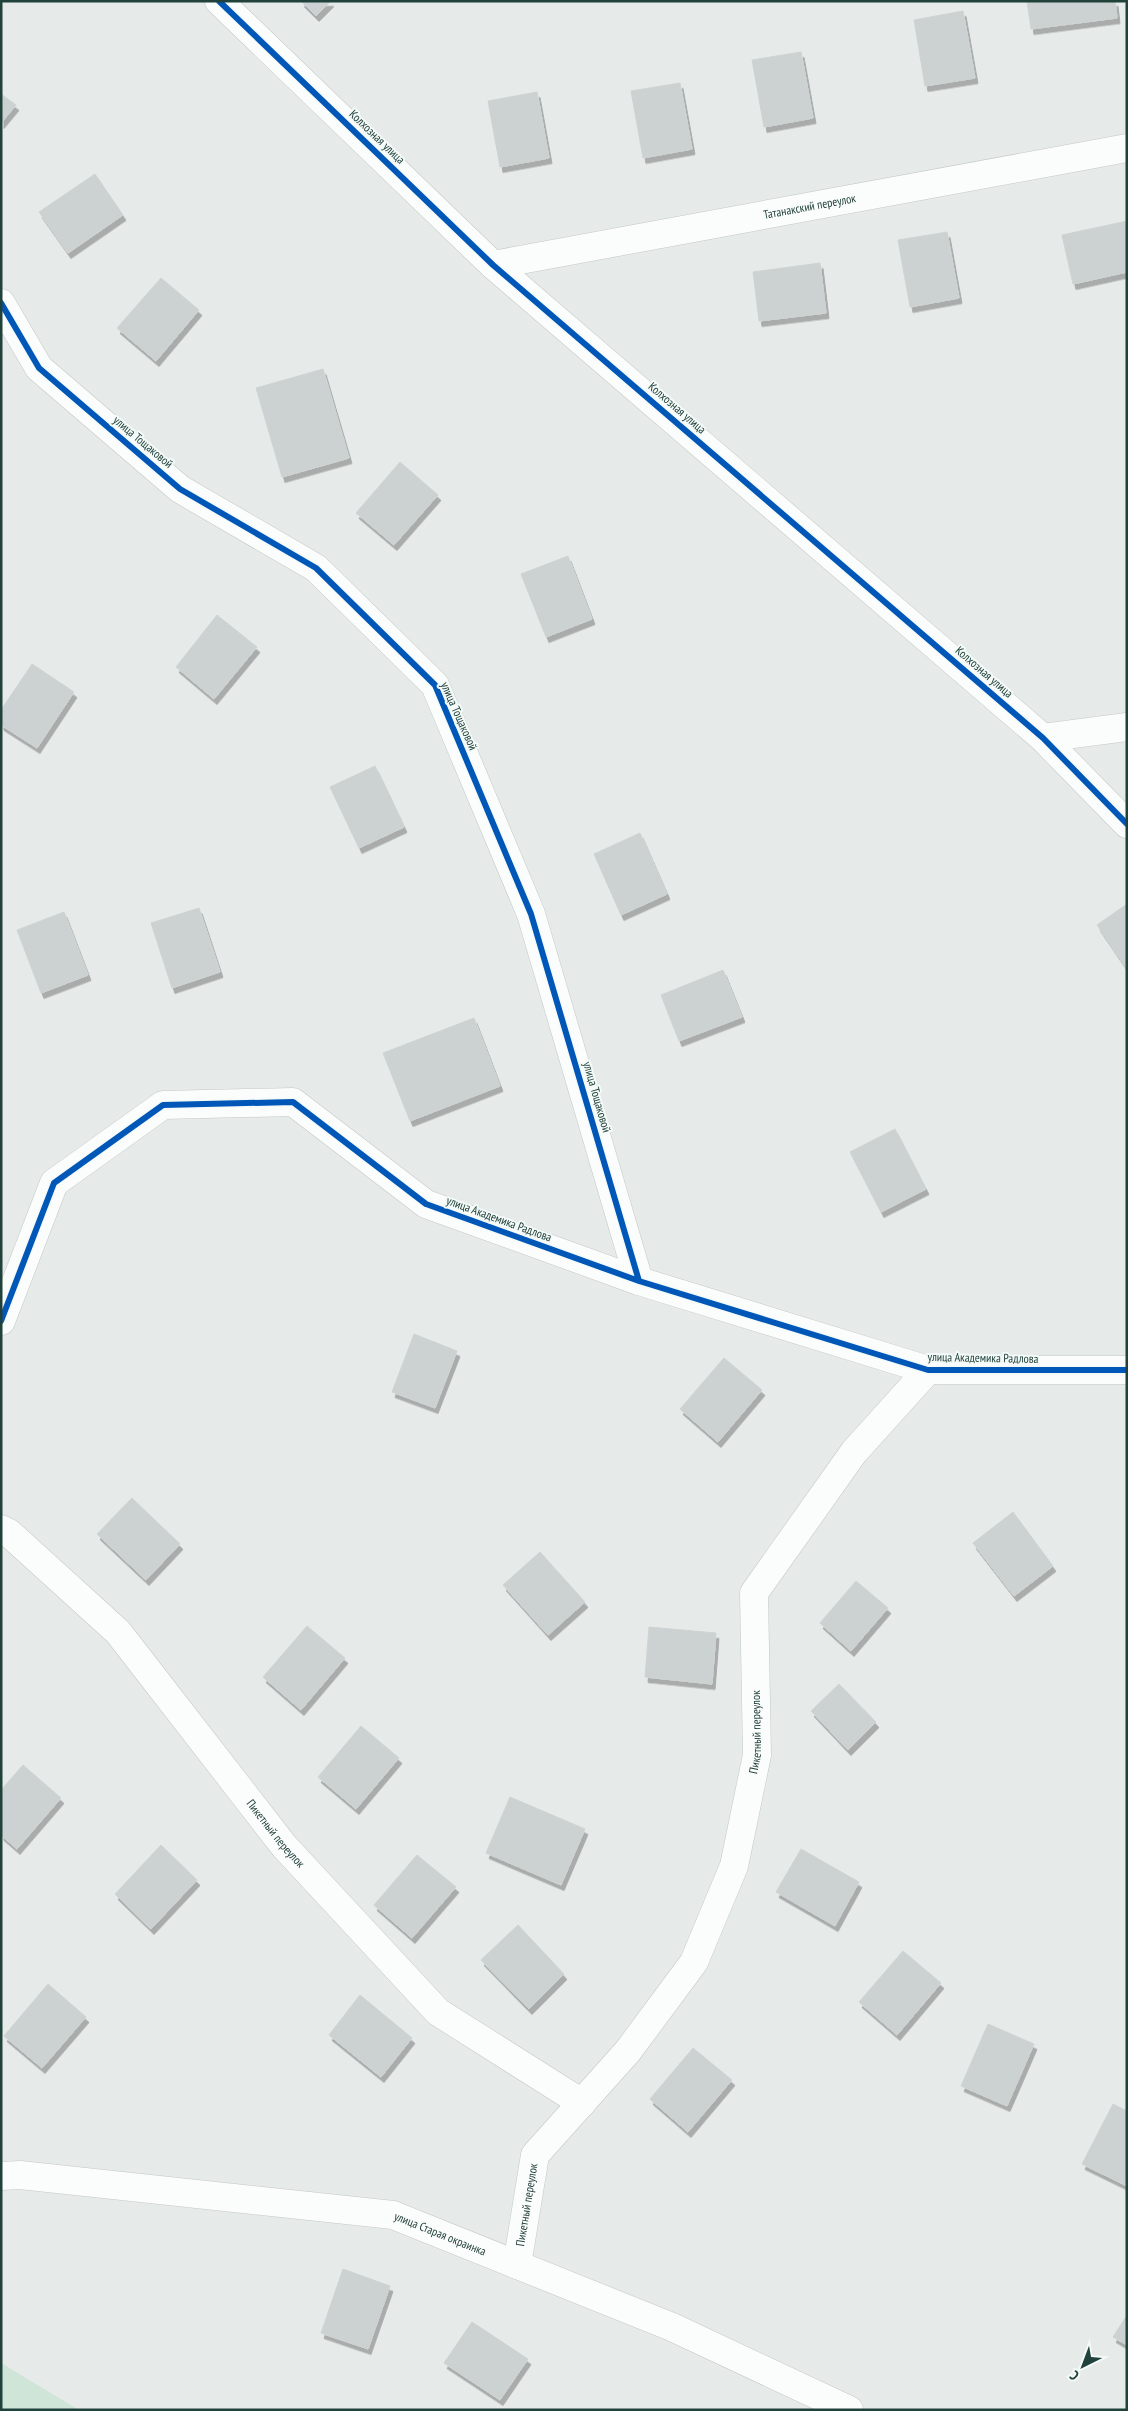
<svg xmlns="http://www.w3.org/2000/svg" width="1128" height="2411" font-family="'PT Sans Narrow',sans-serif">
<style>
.green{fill:#cee5d7}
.building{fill:#ccd2d1;stroke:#ced4d2;filter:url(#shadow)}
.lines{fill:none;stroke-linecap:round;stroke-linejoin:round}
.minor-casing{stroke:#c3c8c6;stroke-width:29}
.minor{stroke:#fbfcfc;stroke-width:28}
.cycleway-casing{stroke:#f4faf8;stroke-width:9}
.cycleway{stroke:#0057b8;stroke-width:6}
.labels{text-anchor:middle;stroke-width:4;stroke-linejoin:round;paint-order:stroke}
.street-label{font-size:12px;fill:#21413b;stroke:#f4faf8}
</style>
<defs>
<filter id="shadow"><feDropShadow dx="3" dy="5.5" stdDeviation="0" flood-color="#0004"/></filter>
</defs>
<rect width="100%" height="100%" fill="#e6ebe9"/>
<path class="green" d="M 1,2363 L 79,2410 L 1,2410 Z"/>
<path class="building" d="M 301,1 L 331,1 L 316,16 Z
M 1027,1 L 1115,1 L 1117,18 L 1031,29 Z
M 963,11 L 975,78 L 925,86 L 914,20 Z
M 801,52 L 813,118 L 764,127 L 752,60 Z
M 680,83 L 692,149 L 643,158 L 631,91 Z
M 537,92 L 549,158 L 500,167 L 488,101 Z
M 1,94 L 16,105 L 1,123 Z
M 95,174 L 123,215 L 68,253 L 39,212 Z
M 1127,221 L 1127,272 L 1073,284 L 1062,235 Z
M 947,232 L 959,298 L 910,307 L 898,240 Z
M 820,263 L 826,313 L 759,321 L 753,272 Z
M 161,278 L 199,310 L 156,361 L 117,328 Z
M 323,369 L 349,458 L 282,477 L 256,388 Z
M 400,462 L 438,495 L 394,545 L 356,513 Z
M 568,556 L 592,619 L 546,637 L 521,574 Z
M 217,615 L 257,647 L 214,699 L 176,667 Z
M 32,664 L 74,692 L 37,748 L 1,725 L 1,710 Z
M 375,766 L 404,827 L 359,848 L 330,787 Z
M 640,833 L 667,894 L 621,915 L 594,854 Z
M 1127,904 L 1127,969 L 1097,925 Z
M 199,908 L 220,972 L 172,988 L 151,923 Z
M 64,912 L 88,975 L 41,993 L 17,930 Z
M 723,970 L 742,1017 L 679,1041 L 661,995 Z
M 474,1018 L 500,1086 L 410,1121 L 383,1053 Z
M 895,1129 L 926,1189 L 881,1212 L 850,1152 Z
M 414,1334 L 457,1351 L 435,1408 L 392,1392 Z
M 724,1358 L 762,1390 L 718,1442 L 680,1409 Z
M 132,1498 L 180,1544 L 146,1580 L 97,1534 Z
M 1013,1512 L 1053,1566 L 1014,1596 L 973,1543 Z
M 540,1552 L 585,1602 L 548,1635 L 503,1585 Z
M 856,1581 L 888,1608 L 851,1651 L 820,1623 Z
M 307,1626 L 345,1658 L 301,1710 L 263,1677 Z
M 649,1627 L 716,1633 L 712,1684 L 645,1677 Z
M 839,1684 L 876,1722 L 848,1750 L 811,1711 Z
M 361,1726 L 399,1758 L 356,1809 L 318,1777 Z
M 23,1765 L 61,1798 L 17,1849 L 1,1835 L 1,1790 Z
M 510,1797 L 585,1829 L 561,1885 L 486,1853 Z
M 161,1845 L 197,1880 L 151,1929 L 115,1894 Z
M 801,1849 L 859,1882 L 835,1926 L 776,1892 Z
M 417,1855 L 456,1887 L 412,1938 L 374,1905 Z
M 518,1925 L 564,1974 L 529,2009 L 481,1960 Z
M 903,1951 L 941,1983 L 897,2035 L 859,2002 Z
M 48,1984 L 86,2017 L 42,2068 L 4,2036 Z
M 360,1995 L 412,2038 L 381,2077 L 329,2035 Z
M 988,2024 L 1034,2044 L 1007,2106 L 961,2086 Z
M 693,2048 L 732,2080 L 688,2132 L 650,2099 Z
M 1113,2104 L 1127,2111 L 1127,2186 L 1082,2164 Z
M 343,2269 L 390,2286 L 368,2349 L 321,2333 Z
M 1127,2315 L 1127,2345 L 1113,2337 Z
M 472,2322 L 528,2359 L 500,2400 L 444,2363 Z"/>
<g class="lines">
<g class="minor-casing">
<g id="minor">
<path d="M 219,1 L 493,265 L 1043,738 L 1127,824"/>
<path id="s1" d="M 493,265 L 1127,148"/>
<path d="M 1,303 L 39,368 L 180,489 L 316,568 L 435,685 L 531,914 L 639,1281"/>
<path d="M 1043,738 L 1127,727"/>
<path d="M 1,1321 L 54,1183 L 163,1105 L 293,1102 L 426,1204 L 639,1281 L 928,1370 L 1127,1370"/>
<path id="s2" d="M 1,1529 L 9,1533 L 118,1632 L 284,1846 L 438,2012 L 582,2103"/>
<path id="s3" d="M 1,2176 L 20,2175 L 393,2215 L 672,2327 L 849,2410"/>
<path id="s4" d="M 517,2265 L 535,2155 L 628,2051 L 694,1962 L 734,1866 L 757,1755 L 754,1593 L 854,1452 L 928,1370"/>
</g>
</g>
<use href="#minor" class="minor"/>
<g class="cycleway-casing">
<path id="cycleway" d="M 219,1 L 493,265 L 1043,738 L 1127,824
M 1,303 L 39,368 L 180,489 L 316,568 L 435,685 L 531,914 L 639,1281
M 1,1321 L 54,1183 L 163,1105 L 293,1102 L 426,1204 L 639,1281 L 928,1370 L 1127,1370"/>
</g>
<use href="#cycleway" class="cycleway"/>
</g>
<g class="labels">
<g class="street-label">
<text transform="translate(377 137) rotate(44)" y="4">Колхозная улица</text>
<text dy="4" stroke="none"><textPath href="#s1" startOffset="322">Татанакский переулок</textPath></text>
<text transform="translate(677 408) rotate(41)" y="4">Колхозная улица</text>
<text transform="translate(143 442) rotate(40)" y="4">улица Тощаковой</text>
<text transform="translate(984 672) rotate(41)" y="4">Колхозная улица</text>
<text transform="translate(459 716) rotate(66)" y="4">улица Тощаковой</text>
<text transform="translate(597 1097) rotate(74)" y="4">улица Тощаковой</text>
<text transform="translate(499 1219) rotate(20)" y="4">улица Академика Радлова</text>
<text transform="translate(983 1358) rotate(1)" y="4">улица Академика Радлова</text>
<text dy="4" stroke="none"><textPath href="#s4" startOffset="602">Пикетный переулок</textPath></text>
<text dy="4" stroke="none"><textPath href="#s2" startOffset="412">Пикетный переулок</textPath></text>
<text dy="4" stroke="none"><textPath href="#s4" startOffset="61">Пикетный переулок</textPath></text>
<text dy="4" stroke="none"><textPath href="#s3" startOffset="445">улица Старая окраинка</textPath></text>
</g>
</g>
<rect width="1128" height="2411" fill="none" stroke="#21413b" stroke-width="5"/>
<g transform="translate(1083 2366) rotate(222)" stroke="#f4faf8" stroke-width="4" paint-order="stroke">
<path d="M0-4L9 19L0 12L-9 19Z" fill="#21413b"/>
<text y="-8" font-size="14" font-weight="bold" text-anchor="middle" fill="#21413b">С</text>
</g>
</svg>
